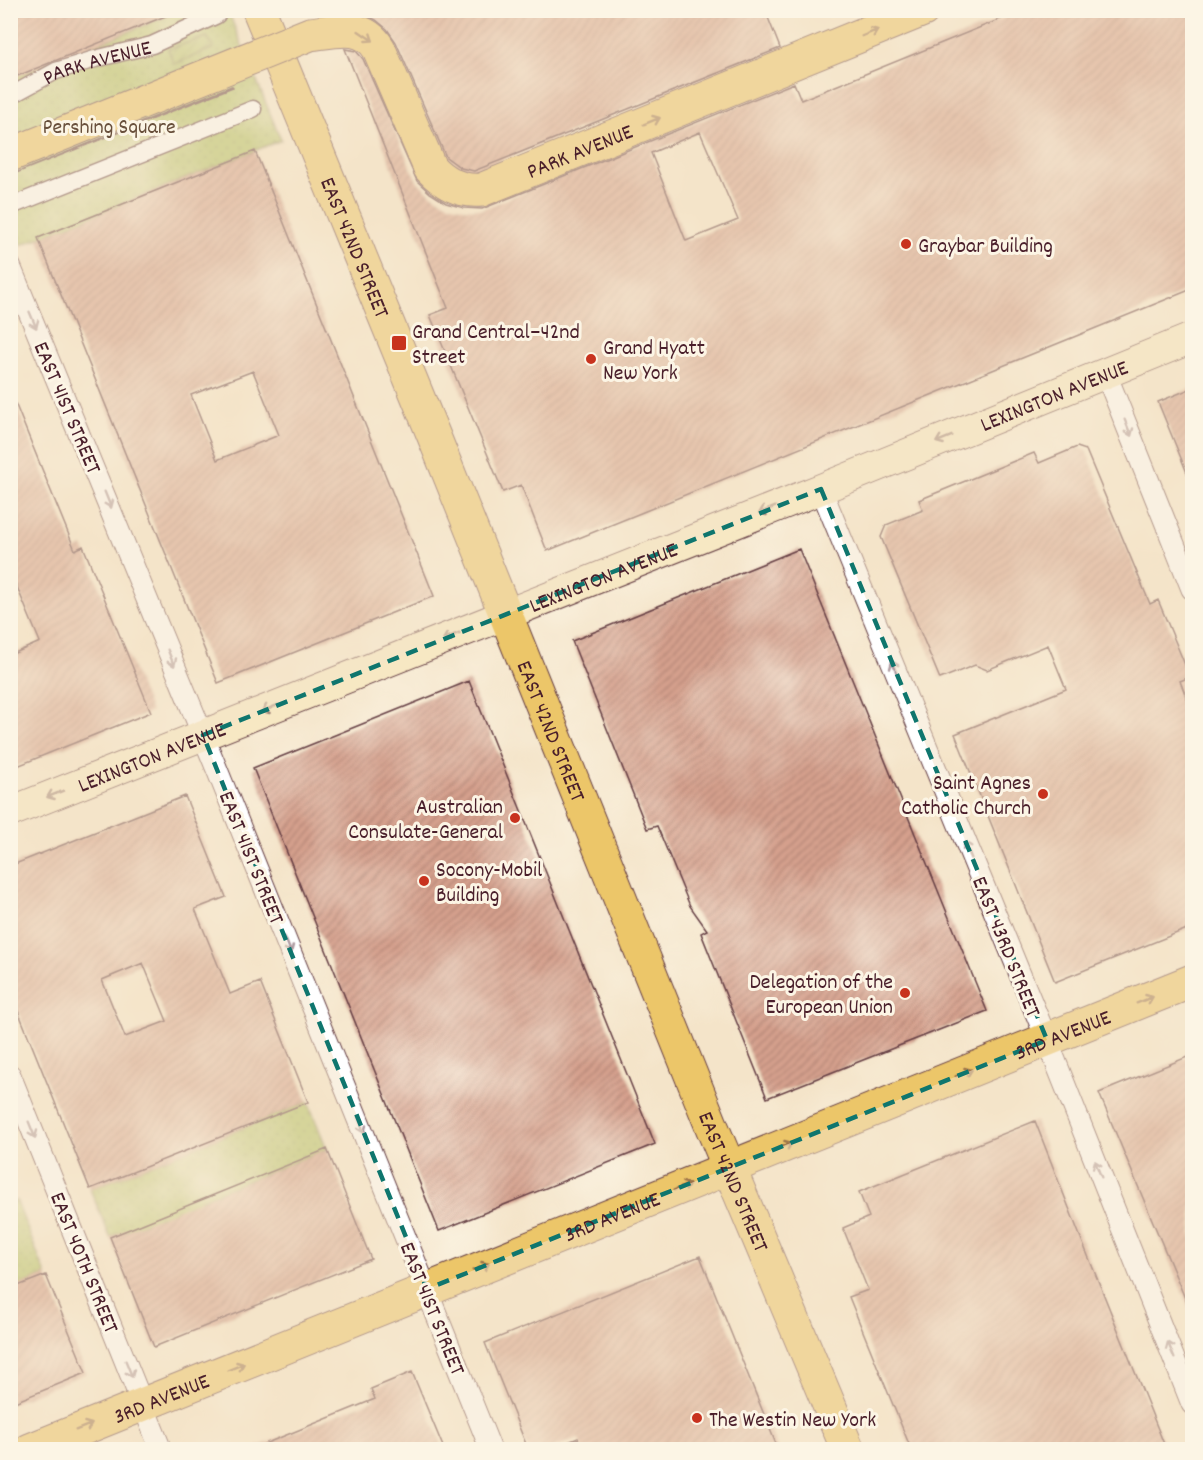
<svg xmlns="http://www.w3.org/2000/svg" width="1203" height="1460" font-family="Dekko,sans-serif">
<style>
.park{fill:url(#park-dots);stroke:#7e7048;stroke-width:1.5}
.garden{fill:url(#garden-furrows);stroke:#7e7048;stroke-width:1.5}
.building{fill:url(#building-hatch);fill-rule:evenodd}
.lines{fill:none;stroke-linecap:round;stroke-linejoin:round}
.pedestrian-casing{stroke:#643d43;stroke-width:19}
.minor-casing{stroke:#643d43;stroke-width:23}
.secondary-casing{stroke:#643d43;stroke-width:32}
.primary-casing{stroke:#643d43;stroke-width:35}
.pedestrian{stroke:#fff;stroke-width:16}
.minor{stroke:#fff;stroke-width:21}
.secondary{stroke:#f7e8c3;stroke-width:30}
.primary{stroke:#ecc669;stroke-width:33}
.primary-bridge-casing{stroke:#643d43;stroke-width:35;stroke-linecap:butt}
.primary-bridge{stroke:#ecc669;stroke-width:33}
.oneway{stroke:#9b724a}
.oneway2{stroke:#ae9aa0}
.oneway3{stroke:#a08477}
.marked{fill:none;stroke:#0f766e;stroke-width:4.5;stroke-dasharray:12 8;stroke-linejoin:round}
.poi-dot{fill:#c8321e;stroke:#fcf5e5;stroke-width:2}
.labels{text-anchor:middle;stroke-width:6;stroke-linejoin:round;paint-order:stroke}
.street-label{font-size:22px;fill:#4a1f2b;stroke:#fcf5e5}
.park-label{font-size:22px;fill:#69503c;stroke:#fcf5e5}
.poi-label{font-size:22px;fill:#4a1f2b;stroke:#fcf5e5;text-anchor:start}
</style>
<defs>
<pattern id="park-dots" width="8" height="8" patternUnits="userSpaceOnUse" patternTransform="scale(1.5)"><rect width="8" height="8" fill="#b1c164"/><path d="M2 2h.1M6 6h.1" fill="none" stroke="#9aa557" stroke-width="1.8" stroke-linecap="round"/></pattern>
<pattern id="garden-furrows" width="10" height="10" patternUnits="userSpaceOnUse" patternTransform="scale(1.5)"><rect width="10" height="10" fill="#b1c164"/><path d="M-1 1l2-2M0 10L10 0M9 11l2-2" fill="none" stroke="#9aa557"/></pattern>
<pattern id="building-hatch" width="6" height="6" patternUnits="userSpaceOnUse" patternTransform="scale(1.5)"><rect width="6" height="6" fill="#d5a08d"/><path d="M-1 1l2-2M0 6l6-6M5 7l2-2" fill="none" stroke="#af8273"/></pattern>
</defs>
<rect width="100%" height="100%" fill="#fcf5e5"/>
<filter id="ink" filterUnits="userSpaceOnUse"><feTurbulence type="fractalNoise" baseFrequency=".0167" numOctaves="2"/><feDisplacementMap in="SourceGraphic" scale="12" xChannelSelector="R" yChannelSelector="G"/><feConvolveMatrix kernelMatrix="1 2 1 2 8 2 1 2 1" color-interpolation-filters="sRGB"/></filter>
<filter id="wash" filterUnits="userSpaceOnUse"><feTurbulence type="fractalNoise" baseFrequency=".008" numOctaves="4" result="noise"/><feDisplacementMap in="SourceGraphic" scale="24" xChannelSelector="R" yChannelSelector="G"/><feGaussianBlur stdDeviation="1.35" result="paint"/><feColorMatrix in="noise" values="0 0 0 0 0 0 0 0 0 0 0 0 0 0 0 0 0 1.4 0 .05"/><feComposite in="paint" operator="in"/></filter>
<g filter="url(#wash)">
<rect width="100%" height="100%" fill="#f4e4c9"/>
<path class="park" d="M 180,11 L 228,11 L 281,140 L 21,245 L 11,219 L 10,79 Z
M 308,1102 L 327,1149 L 201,1200 L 209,1221 L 169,1214 L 110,1237 L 90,1189 Z
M 16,1200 L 46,1275 L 11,1289 L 11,1202 Z"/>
<path class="garden" d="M 207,37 L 214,48 L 174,64 L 168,49 Z"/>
<g id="blocks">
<path class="building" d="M 10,10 L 178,10 L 178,11 L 10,79 Z
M 329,10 L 765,10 L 780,48 L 474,171 L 461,168 L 446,157 L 396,42 L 387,29 L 376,20 L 364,14 L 348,12 L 330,12 Z
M 1023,10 L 1192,10 L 1192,289 L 547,551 L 521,485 L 503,492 L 430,315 L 448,308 L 345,49 L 356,51 L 363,59 L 417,181 L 430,193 L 446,203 L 464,208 L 482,209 L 794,83 L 801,100 ZM 700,132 L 738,220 L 686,241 L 651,153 Z
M 232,86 L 233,87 L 16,173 Z
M 255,151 L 434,596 L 218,683 L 38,238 ZM 253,371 L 279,435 L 217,460 L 191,395 Z
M 1192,388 L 1192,485 L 1158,402 Z
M 11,393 L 75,550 L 83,546 L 151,712 L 10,769 L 10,655 L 40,642 L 10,570 Z
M 1077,447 L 1086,450 L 1150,604 L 1158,600 L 1190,677 L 1180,681 L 1192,712 L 1192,927 L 1055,982 L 955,734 L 1066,689 L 1048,645 L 987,670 L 975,665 L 940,679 L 881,537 L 886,525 L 923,510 L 919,500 L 1034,453 L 1039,463 Z
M 799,549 L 987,1011 L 767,1098 L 701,933 L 707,930 L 690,906 L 657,826 L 647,829 L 572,641 Z
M 469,681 L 655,1144 L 439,1231 L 253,768 Z
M 185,796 L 226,897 L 195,909 L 230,994 L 260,982 L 308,1102 L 90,1189 L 10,991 L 10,866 ZM 143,963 L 167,1021 L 125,1037 L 102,980 Z
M 1192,1055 L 1192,1315 L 1099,1093 Z
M 1035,1121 L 1080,1236 L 1166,1449 L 911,1449 L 849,1297 L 868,1290 L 843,1228 L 869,1217 L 859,1192 Z
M 327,1149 L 371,1259 L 154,1347 L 110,1237 Z
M 700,1256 L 778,1449 L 583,1449 L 578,1438 L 550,1449 L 528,1449 L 485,1343 Z
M 46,1275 L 86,1373 L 10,1404 L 10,1289 Z
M 412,1372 L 444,1449 L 252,1449 L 375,1399 L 371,1389 Z"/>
</g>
</g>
<g filter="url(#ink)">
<use href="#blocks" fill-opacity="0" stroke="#643d43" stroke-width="1.5"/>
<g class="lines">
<g class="pedestrian-casing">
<g id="pedestrian">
<path id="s1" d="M 10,96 L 56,71 L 95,59 L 152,45 L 217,15"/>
<path d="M 16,204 L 253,109"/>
</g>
</g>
<g class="minor-casing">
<path id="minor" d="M 10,266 L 218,772 L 491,1450
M 1106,374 L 1192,589
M 821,489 L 1047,1040 L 1192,1404
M 10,1075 L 161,1450"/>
</g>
<g class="secondary-casing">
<g id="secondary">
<path id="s2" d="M 10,812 L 821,489 L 1192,338"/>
</g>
</g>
<g class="primary-casing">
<g id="primary">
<path id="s3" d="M 259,10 L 433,434 L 712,1127 L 848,1450"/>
<path id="s4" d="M 481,190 L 923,10"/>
<path id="s5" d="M 30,1450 L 1192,981"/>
</g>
</g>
<use href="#pedestrian" class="pedestrian"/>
<use href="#minor" class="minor"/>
<use href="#secondary" class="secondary"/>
<use href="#primary" class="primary"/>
<g class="primary-bridge-casing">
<path id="primary-bridge" d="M 10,155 L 310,34 C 336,31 363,22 379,49 L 430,168 C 444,183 460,192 481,190"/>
</g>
<use href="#primary-bridge" class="primary-bridge"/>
</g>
<defs><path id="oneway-shaft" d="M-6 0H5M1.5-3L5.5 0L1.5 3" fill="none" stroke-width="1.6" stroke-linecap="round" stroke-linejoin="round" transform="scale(1.5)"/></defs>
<g class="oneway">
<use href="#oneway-shaft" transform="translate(870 33) rotate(-22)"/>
<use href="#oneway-shaft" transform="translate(366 36) rotate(34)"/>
<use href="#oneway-shaft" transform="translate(652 121) rotate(-22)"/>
<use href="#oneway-shaft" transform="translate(1145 1000) rotate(-22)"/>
<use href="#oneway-shaft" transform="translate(964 1073) rotate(-22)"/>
<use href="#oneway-shaft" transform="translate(784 1146) rotate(-22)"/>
<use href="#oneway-shaft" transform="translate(682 1187) rotate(-22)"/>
<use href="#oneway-shaft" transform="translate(481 1267) rotate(-22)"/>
<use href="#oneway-shaft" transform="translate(236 1367) rotate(-22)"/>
<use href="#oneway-shaft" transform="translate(84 1427) rotate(-22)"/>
</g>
<g class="oneway2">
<use href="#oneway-shaft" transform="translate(33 320) rotate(67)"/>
<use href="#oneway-shaft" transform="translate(1128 428) rotate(68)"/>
<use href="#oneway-shaft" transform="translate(108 500) rotate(68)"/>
<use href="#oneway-shaft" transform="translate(171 658) rotate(68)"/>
<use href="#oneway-shaft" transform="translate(895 669) rotate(-112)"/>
<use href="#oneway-shaft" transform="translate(968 850) rotate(-112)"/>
<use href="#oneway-shaft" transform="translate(288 945) rotate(68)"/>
<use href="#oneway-shaft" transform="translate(361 1125) rotate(68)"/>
<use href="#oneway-shaft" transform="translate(32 1130) rotate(68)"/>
<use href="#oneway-shaft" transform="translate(1098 1169) rotate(-112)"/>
<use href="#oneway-shaft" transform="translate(1171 1350) rotate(-112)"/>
<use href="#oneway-shaft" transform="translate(129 1369) rotate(68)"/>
</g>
<g class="oneway3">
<use href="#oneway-shaft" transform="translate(944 439) rotate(158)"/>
<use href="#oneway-shaft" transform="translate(767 510) rotate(158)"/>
<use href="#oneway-shaft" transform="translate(451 636) rotate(158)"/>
<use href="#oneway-shaft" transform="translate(270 708) rotate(158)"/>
<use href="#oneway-shaft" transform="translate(55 794) rotate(158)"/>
</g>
</g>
<path d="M0 0H1203V1460H0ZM 821,489 L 1047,1040 L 427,1289 L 203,735 Z" fill="#f4e4c9" fill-opacity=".55" fill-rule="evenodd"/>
<path class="marked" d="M 821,489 L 1047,1040 L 427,1289 L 203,735 Z"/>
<g class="poi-dot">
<circle cx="906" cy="244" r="6"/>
<rect x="391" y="335" width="16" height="16" rx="3"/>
<circle cx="591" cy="359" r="6"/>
<circle cx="1043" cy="794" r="6"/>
<circle cx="515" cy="818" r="6"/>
<circle cx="424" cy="881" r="6"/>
<circle cx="905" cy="993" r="6"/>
<circle cx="697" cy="1418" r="6"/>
</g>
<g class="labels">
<g class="street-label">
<text dy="8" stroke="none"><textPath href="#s1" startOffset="94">PARK AVENUE</textPath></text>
<text dy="8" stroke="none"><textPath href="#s4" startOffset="106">PARK AVENUE</textPath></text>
<text dy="8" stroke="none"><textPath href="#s3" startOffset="256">EAST 42ND STREET</textPath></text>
<text dy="8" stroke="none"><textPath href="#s2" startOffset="1124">LEXINGTON AVENUE</textPath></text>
<text transform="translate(69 407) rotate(67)" y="8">EAST 41ST STREET</text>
<text dy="8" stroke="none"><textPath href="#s2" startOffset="638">LEXINGTON AVENUE</textPath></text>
<text dy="8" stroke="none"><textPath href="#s3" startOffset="778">EAST 42ND STREET</textPath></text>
<text dy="8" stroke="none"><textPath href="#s2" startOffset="152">LEXINGTON AVENUE</textPath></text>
<text transform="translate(253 857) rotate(68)" y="8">EAST 41ST STREET</text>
<text transform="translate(1008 946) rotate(68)" y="8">EAST 43RD STREET</text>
<text dy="8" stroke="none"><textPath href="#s5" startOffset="1113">3RD AVENUE</textPath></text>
<text dy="8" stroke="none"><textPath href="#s3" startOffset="1264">EAST 42ND STREET</textPath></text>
<text dy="8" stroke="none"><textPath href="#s5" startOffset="627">3RD AVENUE</textPath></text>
<text transform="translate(86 1262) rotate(68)" y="8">EAST 40TH STREET</text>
<text transform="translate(434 1308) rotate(68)" y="8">EAST 41ST STREET</text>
<text dy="8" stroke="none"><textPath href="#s5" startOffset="141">3RD AVENUE</textPath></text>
</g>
<g class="park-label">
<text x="109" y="133">Pershing Square</text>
</g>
<g class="poi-label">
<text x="918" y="252">Graybar Building</text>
<text x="412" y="338">Grand Central–42nd<tspan x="412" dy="25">Street</tspan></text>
<text x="603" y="354">Grand Hyatt<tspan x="603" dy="25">New York</tspan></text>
<text x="1031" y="789" text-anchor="end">Saint Agnes<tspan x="1031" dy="25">Catholic Church</tspan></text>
<text x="503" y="813" text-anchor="end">Australian<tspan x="503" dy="25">Consulate-General</tspan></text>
<text x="436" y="876">Socony-Mobil<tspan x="436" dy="25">Building</tspan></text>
<text x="893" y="988" text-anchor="end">Delegation of the<tspan x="893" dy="25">European Union</tspan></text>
<text x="709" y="1426">The Westin New York</text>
</g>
</g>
<rect width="1203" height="1460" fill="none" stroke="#fcf5e5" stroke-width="36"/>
</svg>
